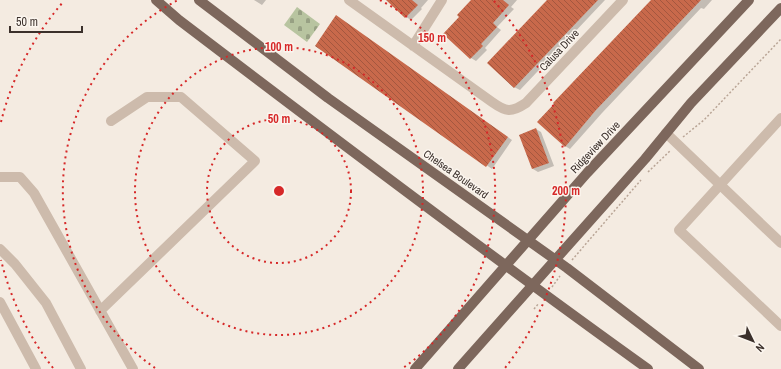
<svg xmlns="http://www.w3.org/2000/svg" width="781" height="369" font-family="'Archivo Narrow',sans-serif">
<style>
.cemetery{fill:url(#cemetery-stones)}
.shadow{fill:#0003}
.building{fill:url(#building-back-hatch)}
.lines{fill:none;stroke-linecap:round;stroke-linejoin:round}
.path{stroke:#b9a596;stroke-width:1.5;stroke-dasharray:2 2;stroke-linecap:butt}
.minor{stroke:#cdbbac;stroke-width:10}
.major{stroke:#7d675c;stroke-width:10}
.ring{fill:none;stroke:#d62828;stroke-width:2;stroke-dasharray:2 4}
.labels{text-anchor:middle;stroke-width:3;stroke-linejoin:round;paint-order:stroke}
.street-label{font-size:11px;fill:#3b302b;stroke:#fbf5ee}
.centre{fill:#d62828;stroke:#fbf5ee;stroke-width:2}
.ring-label{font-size:12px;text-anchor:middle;font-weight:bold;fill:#d62828;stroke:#fbf5ee;stroke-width:3;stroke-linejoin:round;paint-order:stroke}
</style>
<defs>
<pattern id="cemetery-stones" width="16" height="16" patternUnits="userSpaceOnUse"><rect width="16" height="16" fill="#b8c4a0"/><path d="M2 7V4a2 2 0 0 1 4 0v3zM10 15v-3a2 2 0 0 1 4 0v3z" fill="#97a083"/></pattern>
<pattern id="building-back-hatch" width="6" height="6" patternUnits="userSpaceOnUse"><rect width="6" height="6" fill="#c8694b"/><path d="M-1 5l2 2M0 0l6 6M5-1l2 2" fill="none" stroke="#a4573f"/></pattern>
</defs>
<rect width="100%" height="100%" fill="#f4ebe1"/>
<path class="cemetery" d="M 297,7 L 320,24 L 307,42 L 284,25 Z"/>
<path class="shadow" d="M 254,0 L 266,0 L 262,5 Z
M 387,0 L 428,0 L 421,8 L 422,9 L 411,20 L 406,17 Z
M 472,0 L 517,0 L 511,7 L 514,9 L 497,27 L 501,30 L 485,48 L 487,50 L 476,61 L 471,58 L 445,34 L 461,17 Z
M 548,0 L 605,0 L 520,90 L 514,87 Z
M 652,0 L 712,0 L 704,9 L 701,8 L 602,113 L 570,149 L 565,146 L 539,122 L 566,90 Z
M 341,20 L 512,140 L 492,169 L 316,46 Z
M 536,129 L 541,132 L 554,166 L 538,172 L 533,169 L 520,135 Z"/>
<path class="building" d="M 386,0 L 412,0 L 418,5 L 405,18 Z
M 471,0 L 503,0 L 509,5 L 493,23 L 497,27 L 481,44 L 483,46 L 470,59 L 443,34 L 459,17 L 457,15 Z
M 547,0 L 598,0 L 514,88 L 487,63 Z
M 651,0 L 701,0 L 596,110 L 565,147 L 537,122 L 554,104 L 553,103 Z
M 336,15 L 508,137 L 486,167 L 315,46 Z
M 536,128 L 549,163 L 532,169 L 519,135 Z"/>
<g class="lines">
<path class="path" d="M 683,137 L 704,120 L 781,39
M 648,172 L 671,150
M 572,260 L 641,180
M 552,287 L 560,276
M 534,309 L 539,303"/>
<path class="minor" d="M 349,0 L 492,102 C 506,112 511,113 526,103 L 623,0
M 413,46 L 442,0
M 781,118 L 679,230 L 781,326
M 666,133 L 781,243
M 0,177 L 20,177 L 34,193 L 133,369
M 0,249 L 15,264 L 46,303 L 81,369
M 0,302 L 36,369
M 100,311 L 255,161 L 181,97 L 147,97 L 111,121"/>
<path class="major" d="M 156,0 L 179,20 C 334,138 490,256 648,369
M 199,0 L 328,98 L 567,268 L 699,369
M 415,369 L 587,173 L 749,0
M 458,369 L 645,159 L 691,103 L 781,8"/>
</g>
<g class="ring">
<circle cx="279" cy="191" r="72"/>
<circle cx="279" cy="191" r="144"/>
<path d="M155 368A216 216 0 0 1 178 0M380 0A216 216 0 0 1 403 368"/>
<path d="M53 368A287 287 0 0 1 1 260M1 122A287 287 0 0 1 64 1M494 1A287 287 0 0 1 505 368"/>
</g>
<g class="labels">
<g class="street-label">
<text transform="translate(559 50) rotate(-47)" y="4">Calusa Drive</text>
<text transform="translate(595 147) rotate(-47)" y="4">Ridgeview Drive</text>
<text transform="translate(456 174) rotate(35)" y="4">Chelsea Boulevard</text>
</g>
</g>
<circle cx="279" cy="191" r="6" class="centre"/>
<g class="ring-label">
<text x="432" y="42">150 m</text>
<text x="279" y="51">100 m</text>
<text x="279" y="123">50 m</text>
<text x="566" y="195">200 m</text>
</g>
<g transform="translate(753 341) rotate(133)" stroke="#fbf5ee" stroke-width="3" paint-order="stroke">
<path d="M0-3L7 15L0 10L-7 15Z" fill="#3b302b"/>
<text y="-6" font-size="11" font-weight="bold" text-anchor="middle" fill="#3b302b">N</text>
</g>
<path d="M10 26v6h72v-6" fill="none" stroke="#3b302b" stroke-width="2"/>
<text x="16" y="26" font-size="12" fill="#3b302b" stroke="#fbf5ee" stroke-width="3" paint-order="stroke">50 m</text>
</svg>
